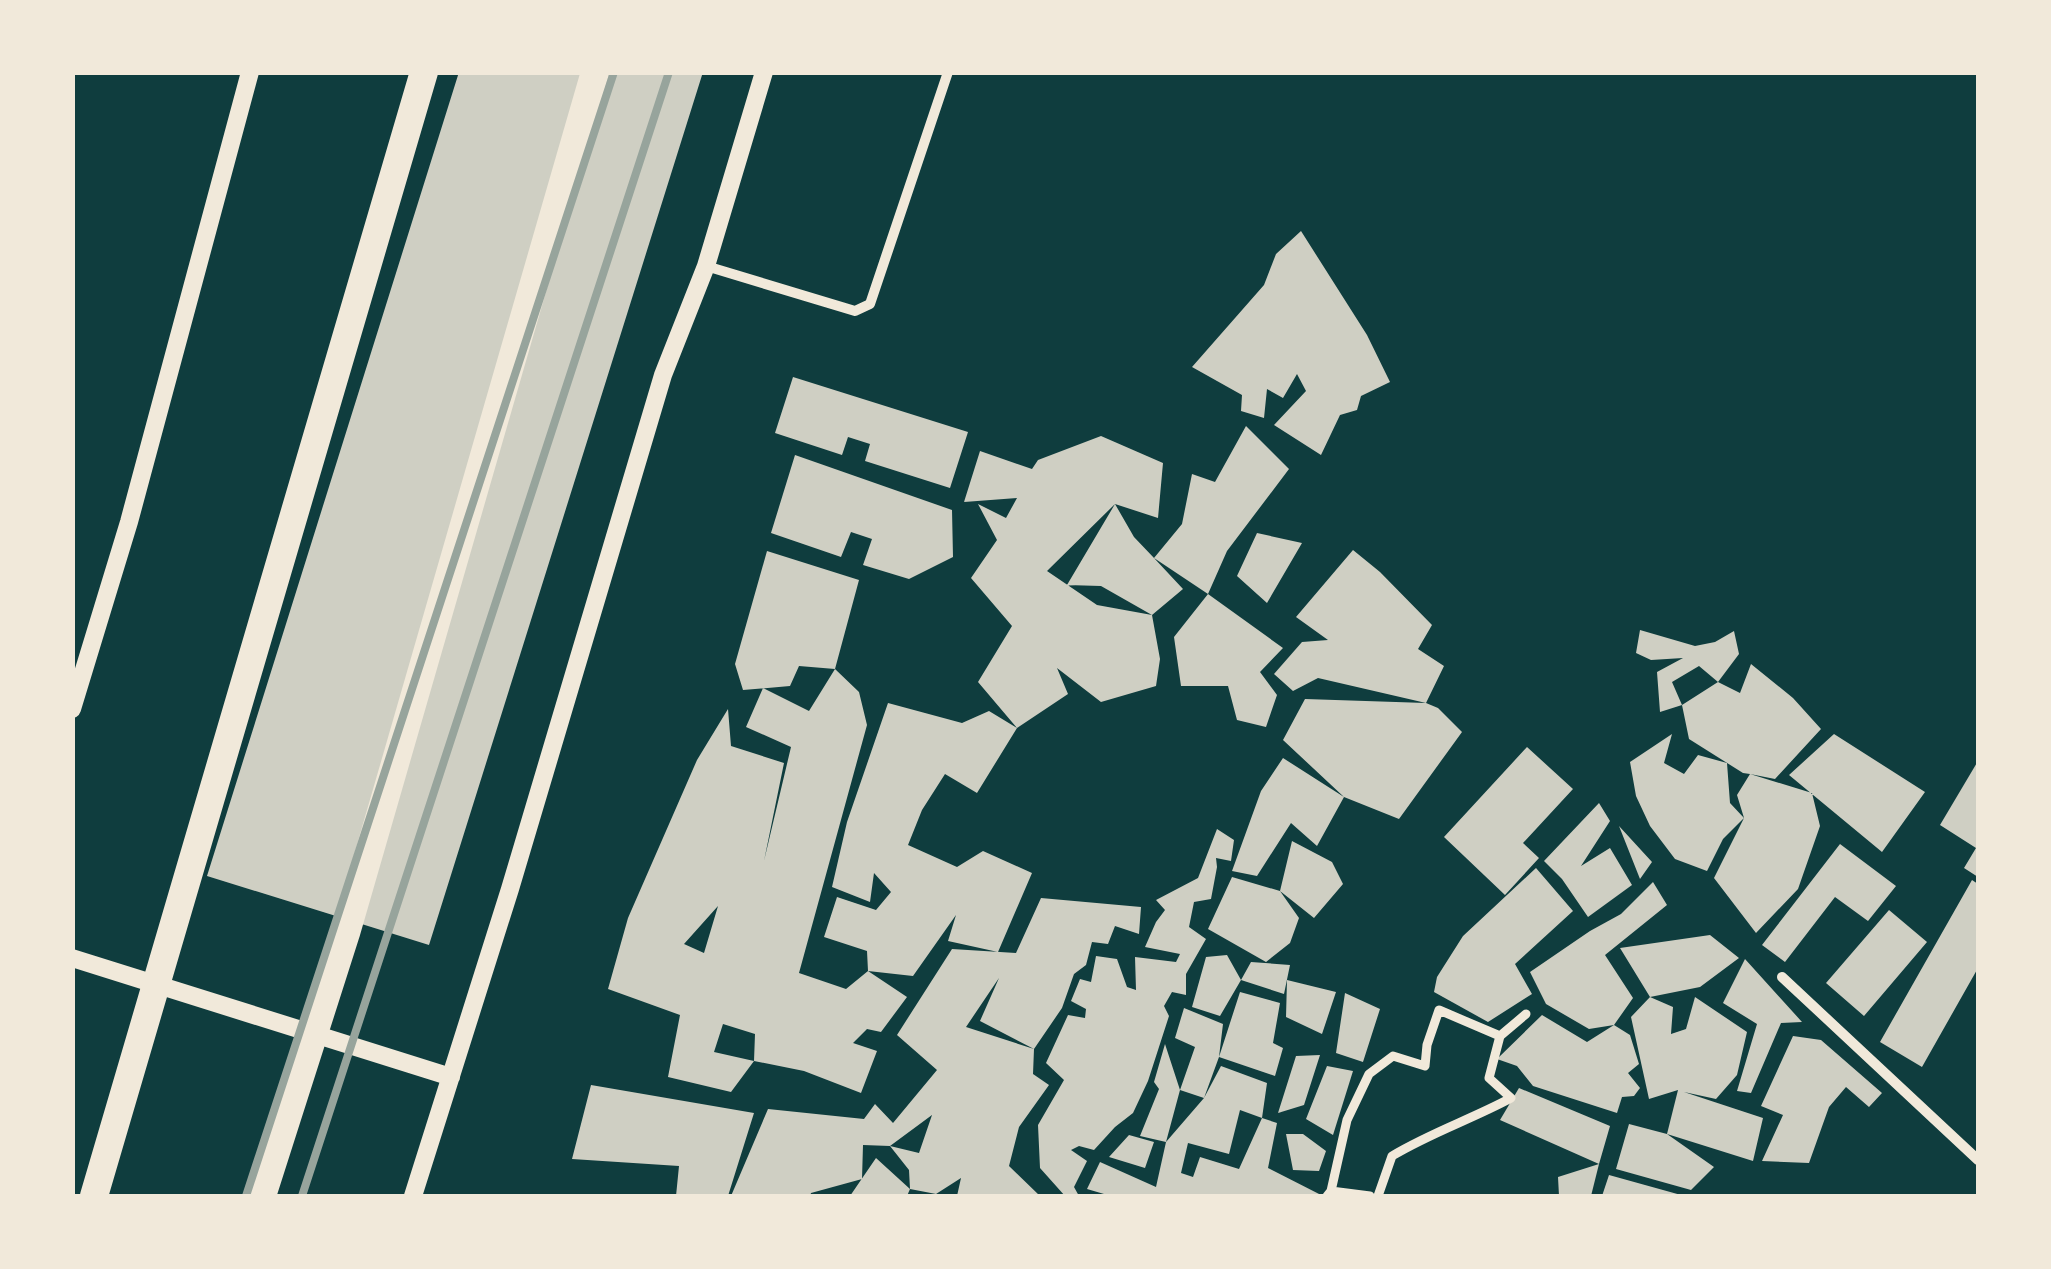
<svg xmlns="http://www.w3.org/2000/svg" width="2051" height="1269" font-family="'PT Sans Narrow',sans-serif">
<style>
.building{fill:#cfcfc3;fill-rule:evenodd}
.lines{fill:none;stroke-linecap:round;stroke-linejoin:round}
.pedestrian{stroke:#f1e9da;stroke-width:9}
.minor{stroke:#f1e9da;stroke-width:10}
.tertiary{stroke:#f1e9da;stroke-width:18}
.trunk{stroke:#f1e9da;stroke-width:28}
.rail{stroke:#97a49c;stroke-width:8}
</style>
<rect width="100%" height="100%" fill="#0f3d3e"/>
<path class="building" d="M 459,72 L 703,72 L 429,945 L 207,876 Z
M 1301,231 L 1367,335 L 1390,382 L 1361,396 L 1357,410 L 1340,415 L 1321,455 L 1274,425 L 1306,391 L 1297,374 L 1283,398 L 1267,389 L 1264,418 L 1241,411 L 1242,395 L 1192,367 L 1264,285 L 1276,254 Z
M 793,377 L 968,432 L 950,488 L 865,461 L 870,444 L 848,437 L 842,455 L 775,433 Z
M 1246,426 L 1289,469 L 1227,551 L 1208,594 L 1154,558 L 1183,589 L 1152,615 L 1101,586 L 1067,585 L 1115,504 L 1134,537 L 1154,558 L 1182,524 L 1192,474 L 1215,482 Z
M 1101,436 L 1163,463 L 1158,518 L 1115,504 L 1047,571 L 1097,605 L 1152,615 L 1160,659 L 1156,686 L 1101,702 L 1057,668 L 1068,694 L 1017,728 L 978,682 L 1012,626 L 971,578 L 997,540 L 978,504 L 1006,518 L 1017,498 L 964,502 L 980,451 L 1032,469 L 1038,460 Z
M 795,455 L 952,510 L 953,557 L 909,579 L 863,565 L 872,539 L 851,532 L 841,557 L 771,533 Z
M 1257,533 L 1302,543 L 1267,603 L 1237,576 Z
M 1353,550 L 1380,572 L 1432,625 L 1418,649 L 1444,666 L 1426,703 L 1318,678 L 1293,691 L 1274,674 L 1302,642 L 1328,640 L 1296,617 Z
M 767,551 L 859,580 L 835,669 L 799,666 L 790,686 L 743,690 L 735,664 Z
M 1208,594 L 1283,648 L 1260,672 L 1277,695 L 1266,727 L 1237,720 L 1228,686 L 1181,686 L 1174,637 Z
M 1640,630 L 1695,646 L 1715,642 L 1734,631 L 1739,654 L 1718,682 L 1699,666 L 1672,682 L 1682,705 L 1660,712 L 1657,672 L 1683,658 L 1651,660 L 1636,653 Z
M 1751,664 L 1793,698 L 1821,729 L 1775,779 L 1750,774 L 1812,793 L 1820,826 L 1798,889 L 1756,933 L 1714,878 L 1744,818 L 1737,795 L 1750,774 L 1743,773 L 1689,739 L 1682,705 L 1718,682 L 1740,693 Z
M 835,669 L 859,692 L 867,725 L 799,973 L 846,989 L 868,971 L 907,997 L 881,1032 L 867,1029 L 853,1043 L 877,1051 L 861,1093 L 804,1071 L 754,1061 L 731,1092 L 668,1077 L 680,1015 L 608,989 L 628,918 L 697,760 L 728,709 L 731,746 L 784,763 L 764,861 L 791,747 L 746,727 L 763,688 L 809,711 ZM 718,906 L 704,953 L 684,944 ZM 723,1024 L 755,1034 L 754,1061 L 714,1052 Z
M 1305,699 L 1426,703 L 1438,708 L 1462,732 L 1399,819 L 1344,797 L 1283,740 Z
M 888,703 L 962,723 L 989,711 L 1017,728 L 977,793 L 945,774 L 922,810 L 908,845 L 957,867 L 983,851 L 1032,873 L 998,952 L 948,941 L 956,915 L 913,976 L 868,971 L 867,951 L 824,937 L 837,897 L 876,910 L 891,892 L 874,873 L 870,902 L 832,887 L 847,822 Z
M 1672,734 L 1664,763 L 1684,774 L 1698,755 L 1727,763 L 1730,803 L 1744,818 L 1723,839 L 1707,871 L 1675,859 L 1650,826 L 1636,796 L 1630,762 Z
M 1834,734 L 1925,792 L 1882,852 L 1789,775 Z
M 1527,747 L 1573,789 L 1523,843 L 1539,858 L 1505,895 L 1444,837 Z
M 1283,758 L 1344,797 L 1317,846 L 1291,823 L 1257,876 L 1232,871 L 1261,791 Z
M 1978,761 L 1978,877 L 1964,868 L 1976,848 L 1940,825 Z
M 1599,803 L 1610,821 L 1581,866 L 1610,848 L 1632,885 L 1588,917 L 1562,879 L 1544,861 Z
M 1619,826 L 1652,862 L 1640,879 Z
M 1217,829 L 1234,840 L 1231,861 L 1216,858 L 1217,867 L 1211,899 L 1194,902 L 1189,927 L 1206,939 L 1186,974 L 1186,995 L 1172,992 L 1164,1006 L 1169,1016 L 1148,1081 L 1133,1113 L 1115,1127 L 1094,1150 L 1079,1146 L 1071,1150 L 1087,1161 L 1074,1187 L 1079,1196 L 1065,1196 L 1040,1168 L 1038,1125 L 1064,1080 L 1046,1063 L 1068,1015 L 1085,1018 L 1086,1009 L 1071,1001 L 1080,979 L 1091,982 L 1096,956 L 1117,959 L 1127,987 L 1136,990 L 1135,957 L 1176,962 L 1180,954 L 1145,947 L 1156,922 L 1165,910 L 1156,900 L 1198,878 Z
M 1292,841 L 1332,862 L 1343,884 L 1314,918 L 1280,891 Z
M 1840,844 L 1896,886 L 1868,921 L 1835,897 L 1785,962 L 1762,945 Z
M 1536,868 L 1573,911 L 1515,964 L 1532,994 L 1488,1022 L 1434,992 L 1437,977 L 1463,936 Z
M 1232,877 L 1280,891 L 1299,918 L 1290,943 L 1266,962 L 1208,929 Z
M 1972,880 L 1978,884 L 1978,968 L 1922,1067 L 1880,1042 Z
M 1653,882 L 1667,905 L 1605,955 L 1633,998 L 1614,1025 L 1589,1029 L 1546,1004 L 1530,972 L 1590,931 L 1621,914 Z
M 1041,898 L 1141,907 L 1139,934 L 1115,926 L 1108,944 L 1092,942 L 1086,965 L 1074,974 L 1062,1008 L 1034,1049 L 1033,1074 L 1049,1085 L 1019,1127 L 1009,1166 L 1040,1196 L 957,1196 L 961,1178 L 936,1194 L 910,1189 L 909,1170 L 890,1146 L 863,1145 L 862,1179 L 811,1193 L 810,1196 L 731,1196 L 768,1109 L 864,1119 L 875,1104 L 893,1123 L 937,1070 L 897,1035 L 952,949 L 1016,953 ZM 999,978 L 980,1021 L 1034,1049 L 966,1027 ZM 932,1115 L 919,1153 L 890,1146 Z
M 1889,910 L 1927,942 L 1864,1016 L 1826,983 Z
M 1710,935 L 1739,958 L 1700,987 L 1650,997 L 1620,948 Z
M 1227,955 L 1241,980 L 1220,1016 L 1192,1007 L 1206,957 Z
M 1745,959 L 1802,1022 L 1781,1023 L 1751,1093 L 1737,1091 L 1757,1024 L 1723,1003 Z
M 1251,962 L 1290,965 L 1284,994 L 1241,980 Z
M 1287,980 L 1336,992 L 1322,1034 L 1286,1017 Z
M 1240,992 L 1280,1003 L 1273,1043 L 1283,1048 L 1275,1076 L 1219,1057 Z
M 1345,993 L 1380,1009 L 1363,1062 L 1336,1053 Z
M 1650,997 L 1673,1007 L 1671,1034 L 1686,1029 L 1695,997 L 1747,1032 L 1737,1075 L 1716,1099 L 1684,1092 L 1763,1118 L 1753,1161 L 1667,1134 L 1678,1090 L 1649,1099 L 1631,1017 Z
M 1184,1008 L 1223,1024 L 1219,1057 L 1204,1098 L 1221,1066 L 1267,1083 L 1262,1118 L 1277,1123 L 1268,1168 L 1323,1196 L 1103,1196 L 1104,1194 L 1087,1189 L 1100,1162 L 1156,1187 L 1166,1142 L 1204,1098 L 1180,1090 L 1195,1047 L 1175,1038 ZM 1240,1110 L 1262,1118 L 1239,1169 L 1200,1157 L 1193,1177 L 1181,1173 L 1188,1143 L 1229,1154 Z
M 1542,1015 L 1587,1042 L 1614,1025 L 1630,1035 L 1639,1064 L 1628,1073 L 1640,1088 L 1634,1096 L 1622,1097 L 1617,1113 L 1533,1086 L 1517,1066 L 1497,1059 Z
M 1793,1036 L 1821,1040 L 1882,1093 L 1869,1107 L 1846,1087 L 1829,1107 L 1809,1163 L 1762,1161 L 1783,1115 L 1761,1106 Z
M 1165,1044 L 1180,1090 L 1166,1142 L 1140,1136 L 1159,1089 L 1154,1082 Z
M 1320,1055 L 1304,1105 L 1278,1113 L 1296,1056 Z
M 1327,1066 L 1353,1071 L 1333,1135 L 1306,1119 Z
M 591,1085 L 754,1113 L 728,1196 L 676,1196 L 679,1166 L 572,1159 Z
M 1519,1088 L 1610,1126 L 1599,1164 L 1500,1120 Z
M 1629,1124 L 1667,1134 L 1714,1167 L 1691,1190 L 1616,1169 Z
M 1286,1134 L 1303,1134 L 1326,1151 L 1319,1171 L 1293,1170 Z
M 1129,1135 L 1154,1142 L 1145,1168 L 1109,1157 Z
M 876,1158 L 910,1189 L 907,1196 L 850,1196 Z
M 1599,1164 L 1591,1196 L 1559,1196 L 1558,1177 Z
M 1609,1175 L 1681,1195 L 1681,1196 L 1602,1196 Z"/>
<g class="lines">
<path class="pedestrian" d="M 1331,1191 L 1347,1120 L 1369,1074 L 1393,1056 L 1425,1066 L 1427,1045 L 1439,1010 L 1500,1036
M 1327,1196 L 1331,1191 L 1370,1196
M 1378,1196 L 1392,1156 C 1430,1133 1472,1119 1511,1098 L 1489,1078 L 1500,1036 L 1526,1014"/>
<path class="minor" d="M 706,266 L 855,311 L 870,304 L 948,72
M 1782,977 L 1978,1160"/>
<path class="tertiary" d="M 72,709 L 129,522 L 250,72
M 72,958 L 451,1077
M 413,1196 L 510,889 L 663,375 L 706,266 L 764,72"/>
<path class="trunk" d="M 94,1196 L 424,72
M 262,1196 L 346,933 L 595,72"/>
<path class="rail" d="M 246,1196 L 614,72
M 302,1196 L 669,72"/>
</g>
<rect width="2051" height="1269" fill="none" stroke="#f1e9da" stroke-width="150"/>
</svg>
